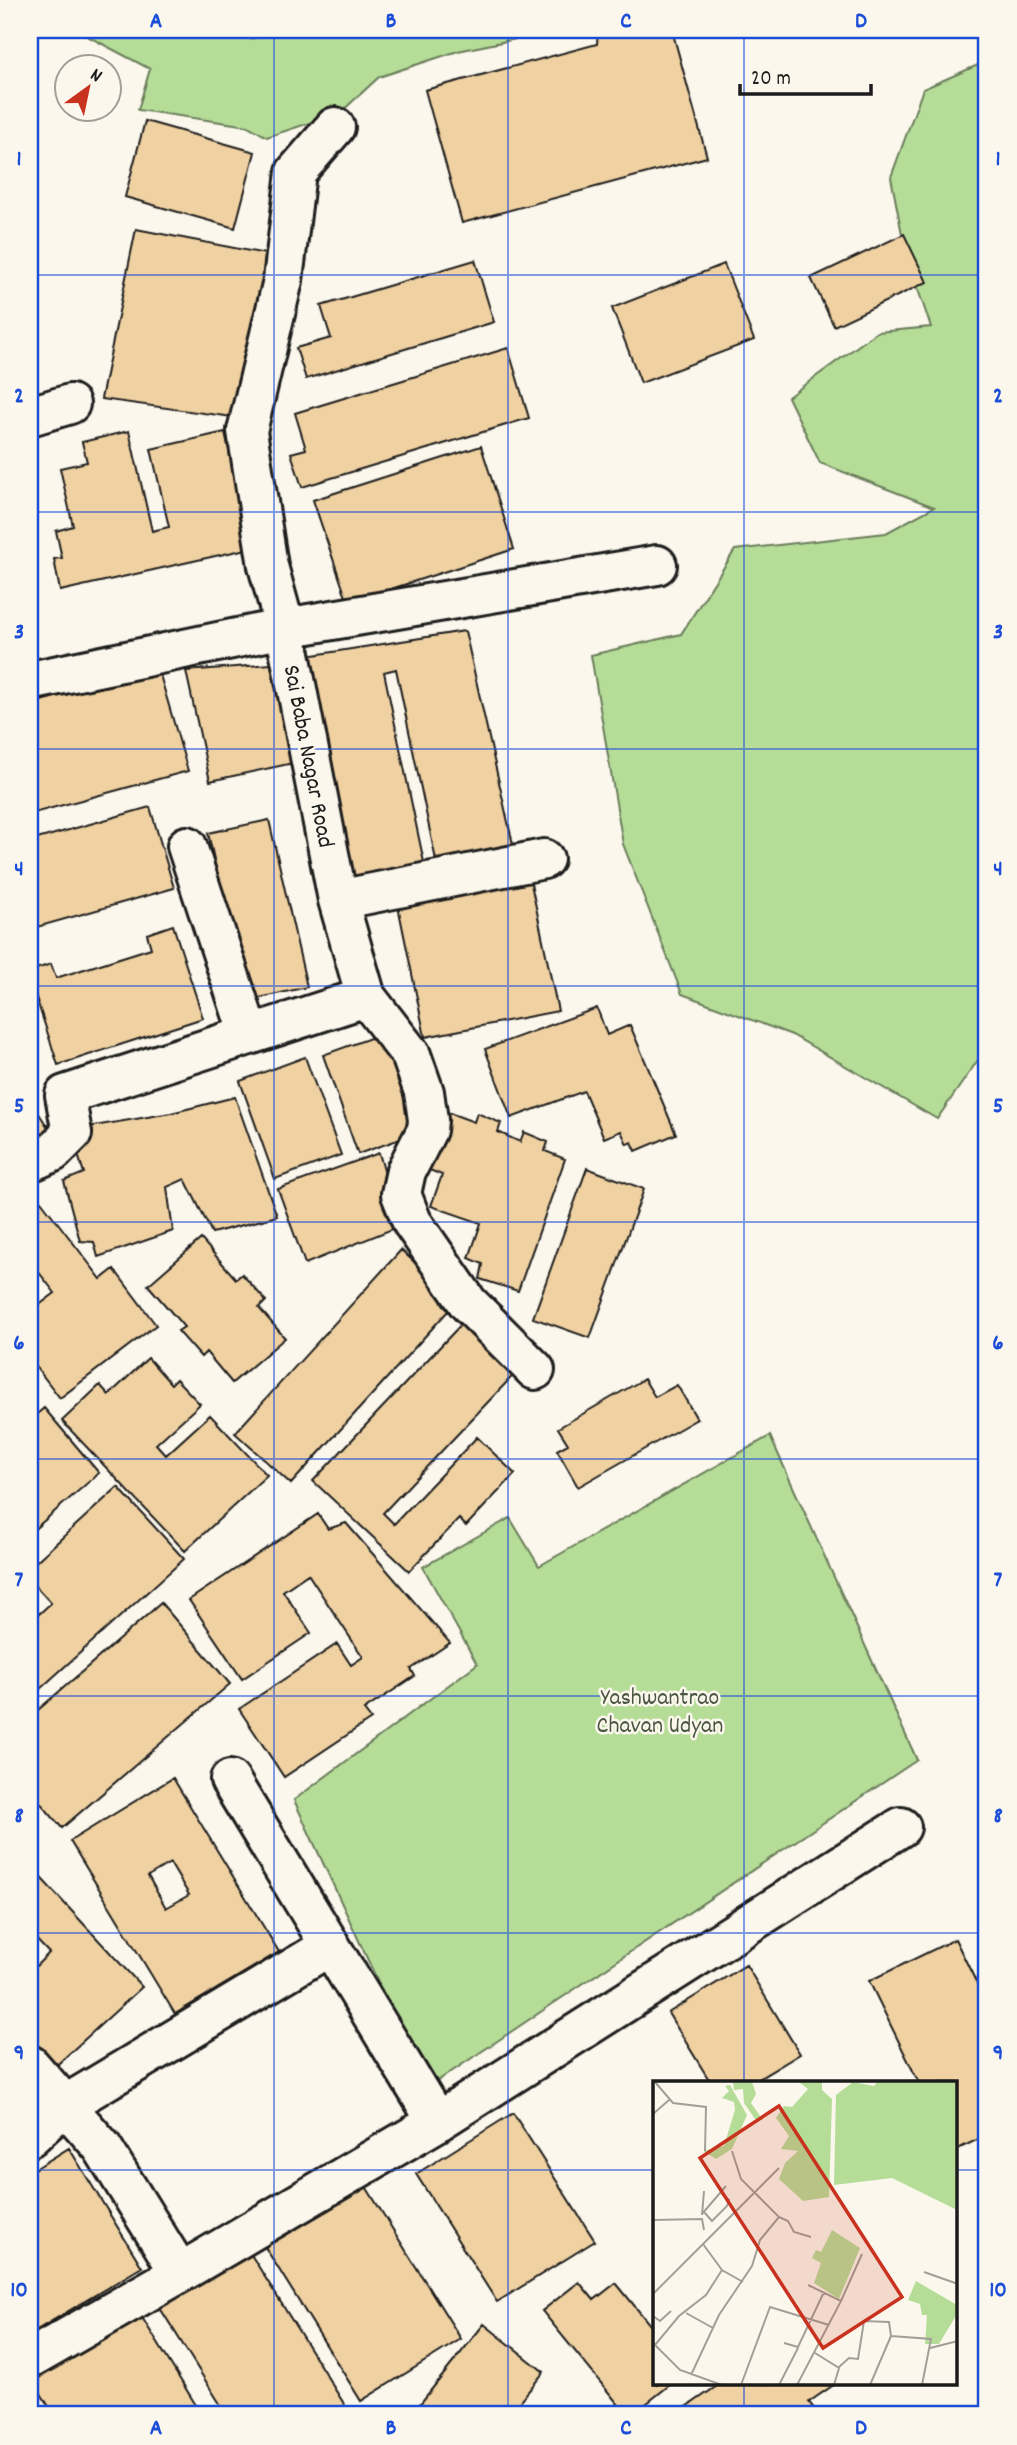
<svg xmlns="http://www.w3.org/2000/svg" width="1017" height="2445" font-family="Dekko,sans-serif">
<style>
.green{fill:#b6dd98;stroke:#697c5a;stroke-width:2}
.building{fill:#f0d1a2;stroke:#1c1c1c;stroke-width:2;fill-rule:evenodd}
.lines{fill:none;stroke-linecap:round;stroke-linejoin:round}
.street-casing{stroke:#1c1c1c;stroke-width:44}
.street{stroke:#fbf7ec;stroke-width:38}
.grid{fill:none;stroke:#1d4ed8;stroke-width:2;stroke-opacity:0.55}
.labels{text-anchor:middle;stroke-width:5;stroke-linejoin:round;paint-order:stroke}
.street-label{font-size:24px;fill:#1c1c1c;stroke:#fbf7ec}
.park-label{font-size:24px;fill:#4a5641;stroke:#fbf7ec}
.inset-road{fill:none;stroke:#a29f99;stroke-width:2}
.view{fill:#c8321e;fill-opacity:0.15;stroke:#c8321e;stroke-width:3.5}
.inset-edge{fill:none;stroke:#1c1c1c;stroke-width:3.5}
.neatline{fill:none;stroke:#1d4ed8;stroke-width:2.5}
.grid-label{font-size:23px;text-anchor:middle;font-weight:bold;fill:#1d4ed8}
</style>
<rect width="100%" height="100%" fill="#fbf7ec"/>
<filter id="ink" filterUnits="userSpaceOnUse"><feTurbulence type="fractalNoise" baseFrequency=".0143" numOctaves="2"/><feDisplacementMap in="SourceGraphic" scale="14" xChannelSelector="R" yChannelSelector="G"/><feConvolveMatrix kernelMatrix="1 2 1 2 8 2 1 2 1" color-interpolation-filters="sRGB"/></filter>
<g filter="url(#ink)">
<path class="green" d="M 76,30 L 231,30 L 250,39 L 287,30 L 525,30 L 521,38 L 458,51 L 379,77 L 340,113 L 267,137 L 248,126 L 138,110 L 150,69 Z
M 987,61 L 987,1047 L 937,1119 L 792,1035 L 682,994 L 623,844 L 591,655 L 681,634 L 735,550 L 886,533 L 934,507 L 820,463 L 788,397 L 877,332 L 931,327 L 906,255 L 891,177 L 923,89 Z
M 770,1436 L 917,1760 L 427,2088 L 294,1800 L 477,1664 L 423,1567 L 510,1518 L 539,1566 Z"/>
<path class="building" d="M 598,30 L 672,30 L 707,157 L 462,223 L 425,90 L 597,44 Z
M 145,121 L 255,152 L 235,228 L 125,197 Z
M 136,229 L 271,255 L 232,417 L 101,399 Z
M 904,234 L 927,282 L 834,326 L 811,278 Z
M 475,260 L 494,322 L 306,379 L 296,348 L 331,338 L 321,306 Z
M 724,264 L 754,340 L 641,383 L 612,308 Z
M 508,348 L 529,418 L 302,487 L 291,453 L 306,449 L 295,413 Z
M 129,431 L 152,531 L 169,527 L 151,449 L 225,432 L 251,548 L 60,591 L 54,559 L 62,558 L 56,531 L 73,526 L 60,468 L 87,462 L 82,442 Z
M 481,446 L 514,549 L 348,603 L 313,500 Z
M 465,631 L 514,849 L 437,865 L 396,669 L 384,672 L 425,867 L 354,882 L 307,656 Z
M 284,663 L 307,760 L 210,781 L 186,671 Z
M 158,668 L 188,771 L 30,814 L 30,704 Z
M 150,807 L 174,888 L 30,929 L 30,841 Z
M 269,820 L 307,987 L 246,1001 L 208,833 Z
M 530,879 L 558,1011 L 425,1037 L 398,906 Z
M 173,925 L 203,1018 L 58,1065 L 30,979 L 30,971 L 51,964 L 56,978 L 151,948 L 147,934 Z
M 597,1008 L 607,1035 L 630,1025 L 676,1134 L 636,1151 L 632,1142 L 627,1144 L 621,1131 L 604,1138 L 584,1091 L 511,1118 L 485,1049 Z
M 30,1027 L 39,1065 L 30,1067 Z
M 387,1032 L 423,1131 L 358,1154 L 323,1055 Z
M 305,1057 L 341,1155 L 275,1179 L 240,1081 Z
M 235,1097 L 277,1216 L 212,1233 L 185,1179 L 167,1187 L 173,1231 L 98,1257 L 94,1242 L 80,1241 L 64,1181 L 84,1173 L 74,1143 L 91,1140 L 88,1127 L 171,1113 Z
M 30,1100 L 53,1135 L 30,1150 Z
M 447,1112 L 474,1122 L 477,1113 L 501,1123 L 498,1132 L 520,1142 L 524,1132 L 548,1142 L 545,1151 L 565,1159 L 518,1291 L 480,1279 L 483,1264 L 469,1258 L 481,1223 L 431,1206 L 442,1175 L 422,1167 Z
M 379,1153 L 400,1226 L 305,1264 L 278,1189 Z
M 587,1168 L 644,1189 L 590,1338 L 533,1318 Z
M 30,1200 L 34,1206 L 41,1201 L 101,1279 L 114,1269 L 156,1325 L 60,1398 L 30,1359 L 30,1312 L 55,1293 L 30,1261 Z
M 201,1239 L 236,1279 L 242,1274 L 266,1301 L 259,1308 L 285,1338 L 232,1383 L 206,1352 L 201,1357 L 178,1331 L 184,1327 L 148,1285 Z
M 401,1250 L 457,1301 L 291,1484 L 235,1433 Z
M 468,1317 L 521,1367 L 383,1513 L 394,1524 L 477,1437 L 515,1474 L 466,1526 L 459,1519 L 409,1571 L 313,1481 Z
M 148,1358 L 171,1384 L 176,1379 L 200,1404 L 156,1444 L 166,1455 L 210,1415 L 267,1475 L 185,1551 L 62,1421 L 100,1385 L 109,1395 Z
M 644,1379 L 655,1397 L 677,1385 L 697,1419 L 578,1487 L 557,1450 L 568,1444 L 558,1428 Z
M 44,1408 L 99,1473 L 30,1533 L 30,1420 Z
M 118,1487 L 184,1559 L 30,1698 L 30,1604 L 39,1614 L 51,1603 L 30,1580 L 30,1567 Z
M 318,1514 L 328,1529 L 346,1523 L 450,1643 L 411,1669 L 415,1676 L 364,1710 L 371,1719 L 284,1777 L 239,1709 L 337,1644 L 351,1665 L 363,1657 L 308,1574 L 283,1591 L 311,1633 L 242,1679 L 189,1600 Z
M 161,1603 L 230,1684 L 62,1828 L 30,1791 L 30,1717 Z
M 173,1778 L 279,1952 L 175,2014 L 70,1841 ZM 170,1863 L 189,1895 L 166,1908 L 148,1876 Z
M 30,1866 L 142,1987 L 49,2072 L 30,2051 L 30,1972 L 49,1953 L 30,1933 Z
M 955,1939 L 987,2004 L 987,2135 L 956,2150 L 956,2083 L 919,2083 L 869,1981 Z
M 746,1965 L 800,2054 L 752,2083 L 711,2083 L 668,2013 Z
M 513,2113 L 595,2241 L 497,2302 L 416,2174 Z
M 69,2148 L 142,2267 L 30,2334 L 30,2172 Z
M 365,2185 L 461,2339 L 361,2401 L 265,2247 Z
M 245,2245 L 351,2415 L 227,2415 L 155,2300 Z
M 579,2282 L 594,2300 L 616,2283 L 655,2331 L 655,2384 L 671,2384 L 632,2415 L 627,2415 L 542,2311 Z
M 138,2311 L 202,2415 L 54,2415 L 31,2377 Z
M 484,2324 L 544,2372 L 509,2415 L 411,2415 Z
M 720,2384 L 835,2384 L 809,2402 L 819,2415 L 675,2415 Z"/>
<g class="lines">
<g class="street-casing">
<path id="street" d="M 30,416 L 70,404
M 30,681 L 285,628 L 657,565
M 187,846 L 249,1035
M 338,900 L 544,859
M 366,997 L 411,1055 L 424,1092 L 428,1120 L 427,1130 L 406,1171 L 401,1194 L 412,1222 L 468,1303 L 535,1370
M 30,1162 L 53,1152 L 72,1133 L 65,1095 L 366,997 L 338,900 L 285,628 L 268,566 L 247,431 L 283,280 L 296,172 L 335,127
M 30,2065 L 102,2147 L 180,2273
M 437,2122 L 901,1827
M 30,2137 L 65,2105 L 330,1946
M 30,2359 L 180,2273 L 437,2122 L 230,1780"/>
</g>
<use href="#street" class="street"/>
</g>
</g>
<path class="grid" d="M 274,30 L 274,2415M 508,30 L 508,2415M 744,30 L 744,2083M 30,275 L 987,275M 30,512 L 987,512M 30,749 L 987,749M 30,986 L 987,986M 30,1222 L 987,1222M 30,1459 L 987,1459M 30,1696 L 987,1696M 30,1933 L 987,1933M 30,2170 L 655,2170M 956,2170 L 987,2170M 744,2384 L 744,2415"/>
<g class="labels">
<g class="street-label">
<text transform="translate(310 756) rotate(79)" y="8">Sai Baba Nagar Road</text>
</g>
<g class="park-label">
<text x="660" y="1704">Yashwantrao<tspan x="660" dy="28">Chavan Udyan</tspan></text>
</g>
</g>
<g transform="translate(653 2081)">
<rect width="304" height="304" fill="#fbf7ec"/>
<path d="M 80,1 L 99,1 L 103,13 L 98,22 L 110,39 L 102,38 L 91,22 L 90,8 L 81,9 ZM 146,1 L 169,1 L 169,9 L 179,18 L 176,116 L 150,120 L 126,98 L 132,82 L 145,70 L 128,68 L 136,55 L 123,37 L 131,25 L 139,26 L 155,8 ZM 200,1 L 221,5 L 224,1 L 304,1 L 304,129 L 239,97 L 181,104 L 183,14 ZM 77,4 L 94,34 L 79,68 L 63,78 L 50,70 L 71,65 L 82,29 L 81,21 L 69,17 L 76,10 L 72,5 ZM 179,149 L 207,167 L 186,218 L 161,202 L 168,182 L 159,177 L 163,169 L 168,171 ZM 263,200 L 304,224 L 304,233 L 286,263 L 272,263 L 274,234 L 269,234 L 267,223 L 255,219 Z" fill="#b6dd98"/>
<path class="inset-road" d="M 2,1 L 20,22 L 53,26 L 52,70M 0,33 L 16,19M 51,131 L 59,140 L 74,125 L 76,119 L 67,111M 49,133 L 73,105M 49,134 L 51,110M 126,136 L 135,140 L 141,151 L 158,156M 0,139 L 49,138 L 51,149M 50,163 L 69,189 L 90,201M 271,191 L 305,203M 0,213 L 126,87M 188,220 L 209,173M 33,232 L 60,247M 0,235 L 7,240 L 18,230M 238,255 L 278,258 L 269,304M 0,262 L 27,289 L 69,304M 131,262 L 145,266 L 171,211M 2,264 L 26,235 L 53,214 L 69,189M 277,267 L 305,260M 162,272 L 186,287 L 181,304M 186,286 L 196,277 L 205,278 L 211,240 L 236,241 L 238,255 L 217,304M 38,294 L 66,234 L 99,185 L 107,159 L 126,136 L 88,98 L 79,70M 88,304 L 117,226 L 176,244M 126,304 L 145,267M 144,304 L 188,220 L 155,204"/>
<path class="view" d="M 126,25 L 249,216 L 170,267 L 47,77 Z"/>
<rect width="304" height="304" class="inset-edge"/>
</g>
<rect width="1017" height="2445" fill="none" stroke="#fbf7ec" stroke-width="77"/>
<g transform="translate(88 88) rotate(33)"><circle r="33" fill="#fbf7ec" stroke="#a29f99" stroke-width="2"/>
<path d="M0-5L12 26L0 18L-12 26Z" fill="#c8321e"/>
<text y="-10" font-size="19" font-weight="bold" text-anchor="middle" fill="#1c1c1c">N</text>
</g>
<path d="M740 84v10h131v-10" fill="none" stroke="#1c1c1c" stroke-width="3.5"/>
<text x="751" y="84" font-size="21" fill="#1c1c1c" stroke="#fbf7ec" stroke-width="5" paint-order="stroke">20 m</text>
<rect x="38" y="38" width="940" height="2368" class="neatline"/>
<g class="grid-label">
<text x="156" y="27">A</text>
<text x="391" y="27">B</text>
<text x="626" y="27">C</text>
<text x="861" y="27">D</text>
<text x="19" y="165">1</text>
<text x="998" y="165">1</text>
<text x="19" y="402">2</text>
<text x="998" y="402">2</text>
<text x="19" y="638">3</text>
<text x="998" y="638">3</text>
<text x="19" y="875">4</text>
<text x="998" y="875">4</text>
<text x="19" y="1112">5</text>
<text x="998" y="1112">5</text>
<text x="19" y="1349">6</text>
<text x="998" y="1349">6</text>
<text x="19" y="1586">7</text>
<text x="998" y="1586">7</text>
<text x="19" y="1822">8</text>
<text x="998" y="1822">8</text>
<text x="19" y="2059">9</text>
<text x="998" y="2059">9</text>
<text x="19" y="2296">10</text>
<text x="998" y="2296">10</text>
<text x="156" y="2434">A</text>
<text x="391" y="2434">B</text>
<text x="626" y="2434">C</text>
<text x="861" y="2434">D</text>
</g>
</svg>
